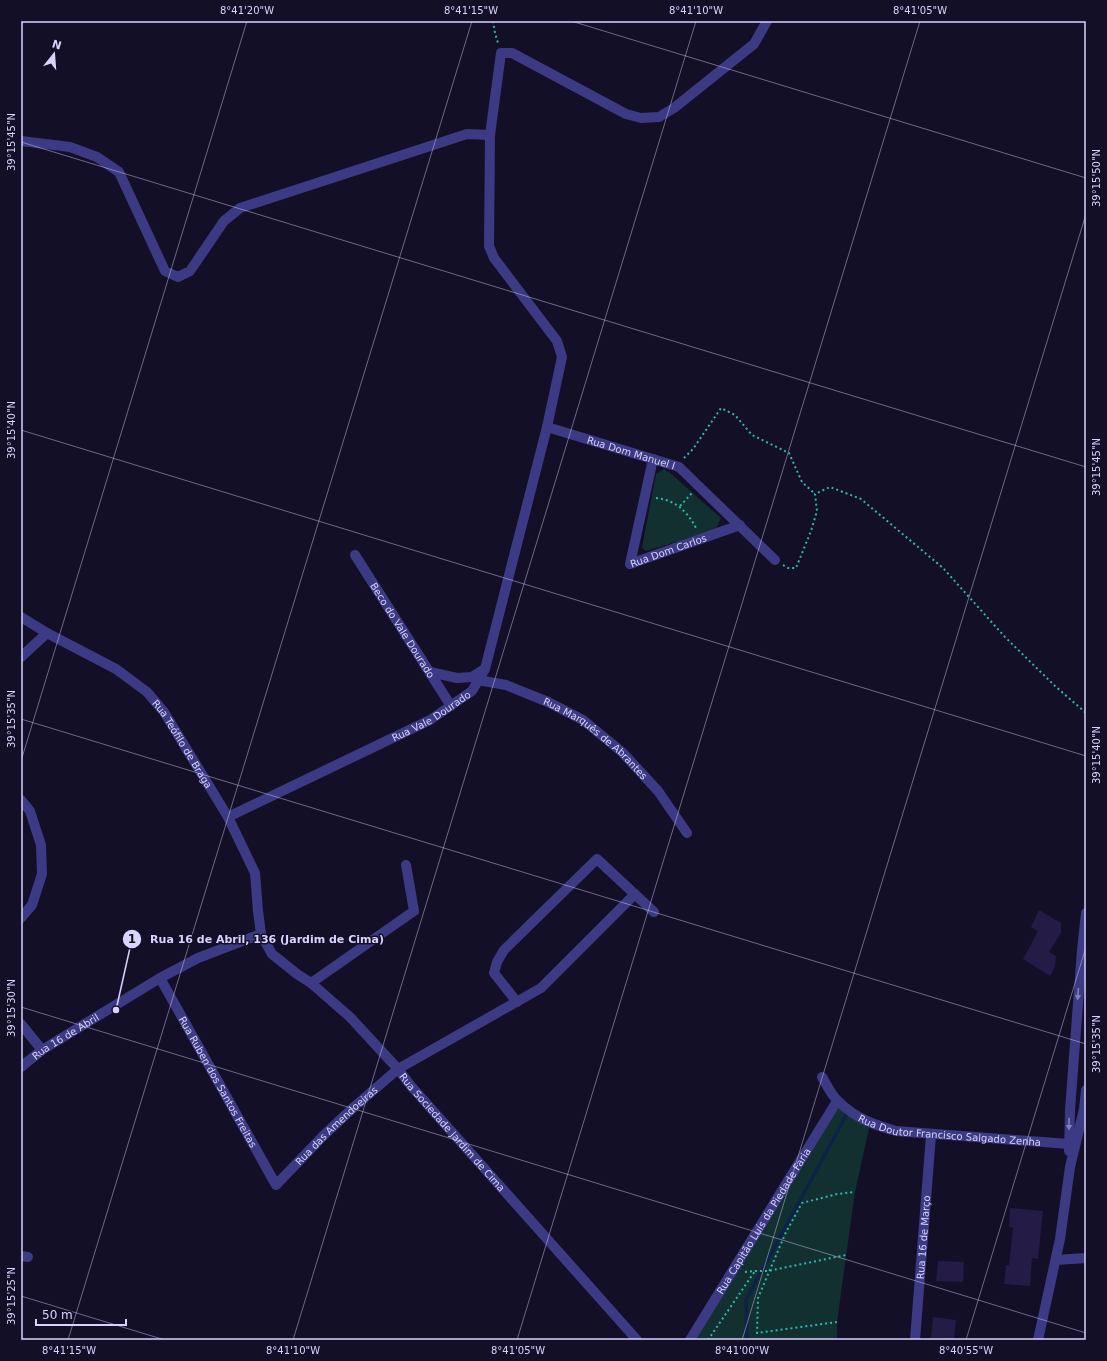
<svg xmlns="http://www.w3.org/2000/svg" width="1107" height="1361" font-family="'DejaVu Sans',sans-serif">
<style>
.green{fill:#12302f}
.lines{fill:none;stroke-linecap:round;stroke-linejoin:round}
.stream{stroke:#0c2248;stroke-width:3.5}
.building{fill:#241b47}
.path{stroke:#2fb8b0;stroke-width:2;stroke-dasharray:2 3;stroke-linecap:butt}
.minor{stroke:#3d3a85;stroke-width:10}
.oneway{fill:#837fbc}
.ticks{fill:none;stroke:#d9d4ff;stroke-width:1;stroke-opacity:0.45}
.labels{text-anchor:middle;stroke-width:3;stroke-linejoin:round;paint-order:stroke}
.street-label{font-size:10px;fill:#d9d4ff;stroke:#130f26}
.leader{fill:none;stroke:#d9d4ff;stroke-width:1.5}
.callout-dot{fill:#d9d4ff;stroke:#130f26;stroke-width:1.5}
.mark-label{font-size:12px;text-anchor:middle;font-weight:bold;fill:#111}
.callout-label{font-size:11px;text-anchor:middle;font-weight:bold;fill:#d9d4ff;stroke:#130f26;stroke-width:3;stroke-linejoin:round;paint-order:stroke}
.neatline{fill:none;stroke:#d9d4ff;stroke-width:1.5}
.ticks-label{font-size:10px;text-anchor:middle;fill:#d9d4ff}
</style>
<rect width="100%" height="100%" fill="#130f26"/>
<path class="green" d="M 664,469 L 669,472 L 721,518 L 718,525 L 715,530 L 646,551 L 642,548 L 656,474 Z
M 837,1101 L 870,1124 L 855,1192 L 837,1322 L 837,1340 L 690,1340 Z"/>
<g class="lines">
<path class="stream" d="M 747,1340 L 746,1300 L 848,1112"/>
</g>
<path class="building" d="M 1039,910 L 1061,923 L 1061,933 L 1049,952 L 1056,956 L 1055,967 L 1050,976 L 1023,959 L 1038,931 L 1031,927 Z
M 1010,1208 L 1043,1211 L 1038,1259 L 1032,1258 L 1030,1286 L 1004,1284 L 1006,1265 L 1009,1265 L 1013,1228 L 1009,1227 Z
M 938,1261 L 964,1262 L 963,1282 L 936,1281 Z
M 933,1317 L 956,1320 L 954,1340 L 931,1338 Z"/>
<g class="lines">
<path class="path" d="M 493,21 L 495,33 L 498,43
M 684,458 L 693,449 L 721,408 L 735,415 L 752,435 L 789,453 L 802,482 L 815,494
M 656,498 C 676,500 688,512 697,530
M 680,506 L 692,493
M 783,565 L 788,568 L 796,568 L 811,531 L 817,511 L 815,494 L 830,487 L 861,499 L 943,568 L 1005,637 L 1055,686 L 1086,713
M 745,1272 L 755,1271 L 768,1271 L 846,1255
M 837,1322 L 757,1333 L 758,1298 L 786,1232 L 802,1203 L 837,1194 L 855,1192
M 708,1340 L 755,1271"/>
<g class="minor">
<path d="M 21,141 L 70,147 L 97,157 L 119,172 L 165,271 L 178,277 L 190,271 L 224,221 L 240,208 L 467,134 L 490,135"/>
<path id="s1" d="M 547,427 L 679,467 L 775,560"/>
<path id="s2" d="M 653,459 L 630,564 L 740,525"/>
<path id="s3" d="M 355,555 L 451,706"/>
<path id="s4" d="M 21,617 L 47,633 L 116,669 L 147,692 L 164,712 L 228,817 L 255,873 L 258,911 L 261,934 L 272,954 L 297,974 L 311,983 L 350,1017 L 398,1069 L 411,1086 L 637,1340"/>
<path d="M 21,657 L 47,633"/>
<path d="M 430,672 L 457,678 L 472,677 L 483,670"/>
<path id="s5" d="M 478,680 L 506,685 L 548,702 L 583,720 L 622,752 L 658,791 L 687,833"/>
<path d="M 21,800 L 30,811 L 41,845 L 42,874 L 32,905 L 21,918"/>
<path id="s6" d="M 228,817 L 430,720 L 472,691 L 485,669 L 547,427 L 562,357 L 557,341 L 494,258 L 489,246 L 490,135 L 501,53 L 512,53 L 626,114 L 641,118 L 659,117 L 674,108 L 754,44 L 767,21"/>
<path id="s7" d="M 160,978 L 276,1185 L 324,1135 L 354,1107 L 398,1069 L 541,988 L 635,894"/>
<path d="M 311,983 L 414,911 L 406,865"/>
<path d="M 517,1002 L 494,973 L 497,962 L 504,950 L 597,859 L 654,912"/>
<path d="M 21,1024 L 42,1050"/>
<path id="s8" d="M 21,1067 L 42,1050 L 160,978 L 198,958 L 261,934"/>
<path id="s9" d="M 822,1077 C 827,1085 831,1095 838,1101 C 855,1118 874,1125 896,1131 L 1069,1144"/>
<path d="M 1069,1151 L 1070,1110 L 1082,950 L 1086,913"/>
<path d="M 21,1256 L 28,1257"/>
<path d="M 1056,1260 L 1086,1258"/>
<path id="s10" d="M 690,1340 L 837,1101"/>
<path id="s11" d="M 915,1340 L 931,1135"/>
<path d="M 1038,1340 L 1060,1239 L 1070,1167 L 1084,1109 L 1086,1090"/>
</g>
</g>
<defs><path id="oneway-solid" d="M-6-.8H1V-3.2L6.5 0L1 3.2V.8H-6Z"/></defs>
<g class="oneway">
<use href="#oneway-solid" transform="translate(1078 994) rotate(94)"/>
<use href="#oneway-solid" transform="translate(1069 1124) rotate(91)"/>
</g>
<path class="ticks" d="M 571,21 L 1086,178M 21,27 L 23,21M 21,142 L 1086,467M 21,430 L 1086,756M 21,719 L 1086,1044M 21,761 L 247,21M 21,1007 L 1086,1333M 21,1296 L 165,1340M 68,1340 L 472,21M 293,1340 L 696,21M 517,1340 L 920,21M 742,1340 L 1086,214M 966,1340 L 1086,947"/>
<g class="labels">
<g class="street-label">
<text dy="4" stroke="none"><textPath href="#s1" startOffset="88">Rua Dom Manuel I</textPath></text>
<text dy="4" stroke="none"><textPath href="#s2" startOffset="148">Rua Dom Carlos</textPath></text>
<text dy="4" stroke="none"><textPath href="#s3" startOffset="89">Beco do Vale Dourado</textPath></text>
<text dy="4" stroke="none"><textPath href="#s6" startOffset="227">Rua Vale Dourado</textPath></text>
<text dy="4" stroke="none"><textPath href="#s5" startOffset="134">Rua Marquês de Abrantes</textPath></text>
<text dy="4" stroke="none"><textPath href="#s4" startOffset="210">Rua Teófilo de Braga</textPath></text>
<text dy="4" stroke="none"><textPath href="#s8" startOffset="54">Rua 16 de Abril</textPath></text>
<text dy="4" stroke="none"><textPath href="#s7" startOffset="119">Rua Ruben dos Santos Freitas</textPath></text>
<text dy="4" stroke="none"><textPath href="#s7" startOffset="322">Rua das Amendoeiras</textPath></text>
<text dy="4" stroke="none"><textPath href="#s9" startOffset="148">Rua Doutor Francisco Salgado Zenha</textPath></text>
<text dy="4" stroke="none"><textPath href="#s4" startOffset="697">Rua Sociedade Jardim de Cima</textPath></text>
<text dy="4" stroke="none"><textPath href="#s10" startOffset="140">Rua Capitão Luís da Piedade Faria</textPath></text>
<text dy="4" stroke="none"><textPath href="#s11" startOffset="103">Rua 16 de Março</textPath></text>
</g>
</g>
<path class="leader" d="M116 1010L132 939"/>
<g class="callout-dot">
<circle cx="116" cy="1010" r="4"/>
<circle cx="132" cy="939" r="10"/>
</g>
<g class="mark-label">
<text x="132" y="943">1</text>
</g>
<g class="callout-label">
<text x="267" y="943">Rua 16 de Abril, 136 (Jardim de Cima)</text>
</g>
<rect width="1107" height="1361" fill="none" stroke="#130f26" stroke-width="44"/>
<g transform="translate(54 54) rotate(17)" stroke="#130f26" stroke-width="3" paint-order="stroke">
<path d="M0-3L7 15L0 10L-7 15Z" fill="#d9d4ff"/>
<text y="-6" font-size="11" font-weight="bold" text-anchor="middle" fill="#d9d4ff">N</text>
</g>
<path d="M36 1319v6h90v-6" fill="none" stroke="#d9d4ff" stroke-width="2"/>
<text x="42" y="1319" font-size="12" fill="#d9d4ff" stroke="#130f26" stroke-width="3" paint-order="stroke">50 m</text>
<rect x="22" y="22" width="1063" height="1317" class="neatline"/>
<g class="ticks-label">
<text x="247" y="14">8°41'20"W</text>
<text x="471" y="14">8°41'15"W</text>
<text x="696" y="14">8°41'10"W</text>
<text x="920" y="14">8°41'05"W</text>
<text transform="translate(11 142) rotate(-90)" y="4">39°15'45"N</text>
<text transform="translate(1096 178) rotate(-90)" y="4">39°15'50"N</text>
<text transform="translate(11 430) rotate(-90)" y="4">39°15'40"N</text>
<text transform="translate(1096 467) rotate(-90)" y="4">39°15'45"N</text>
<text transform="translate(11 719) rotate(-90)" y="4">39°15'35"N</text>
<text transform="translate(1096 755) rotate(-90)" y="4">39°15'40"N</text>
<text transform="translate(11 1008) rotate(-90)" y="4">39°15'30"N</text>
<text transform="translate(1096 1044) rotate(-90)" y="4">39°15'35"N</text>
<text transform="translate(11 1296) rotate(-90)" y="4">39°15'25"N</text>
<text x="69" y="1354">8°41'15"W</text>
<text x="293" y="1354">8°41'10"W</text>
<text x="518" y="1354">8°41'05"W</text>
<text x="742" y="1354">8°41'00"W</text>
<text x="966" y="1354">8°40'55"W</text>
</g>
</svg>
